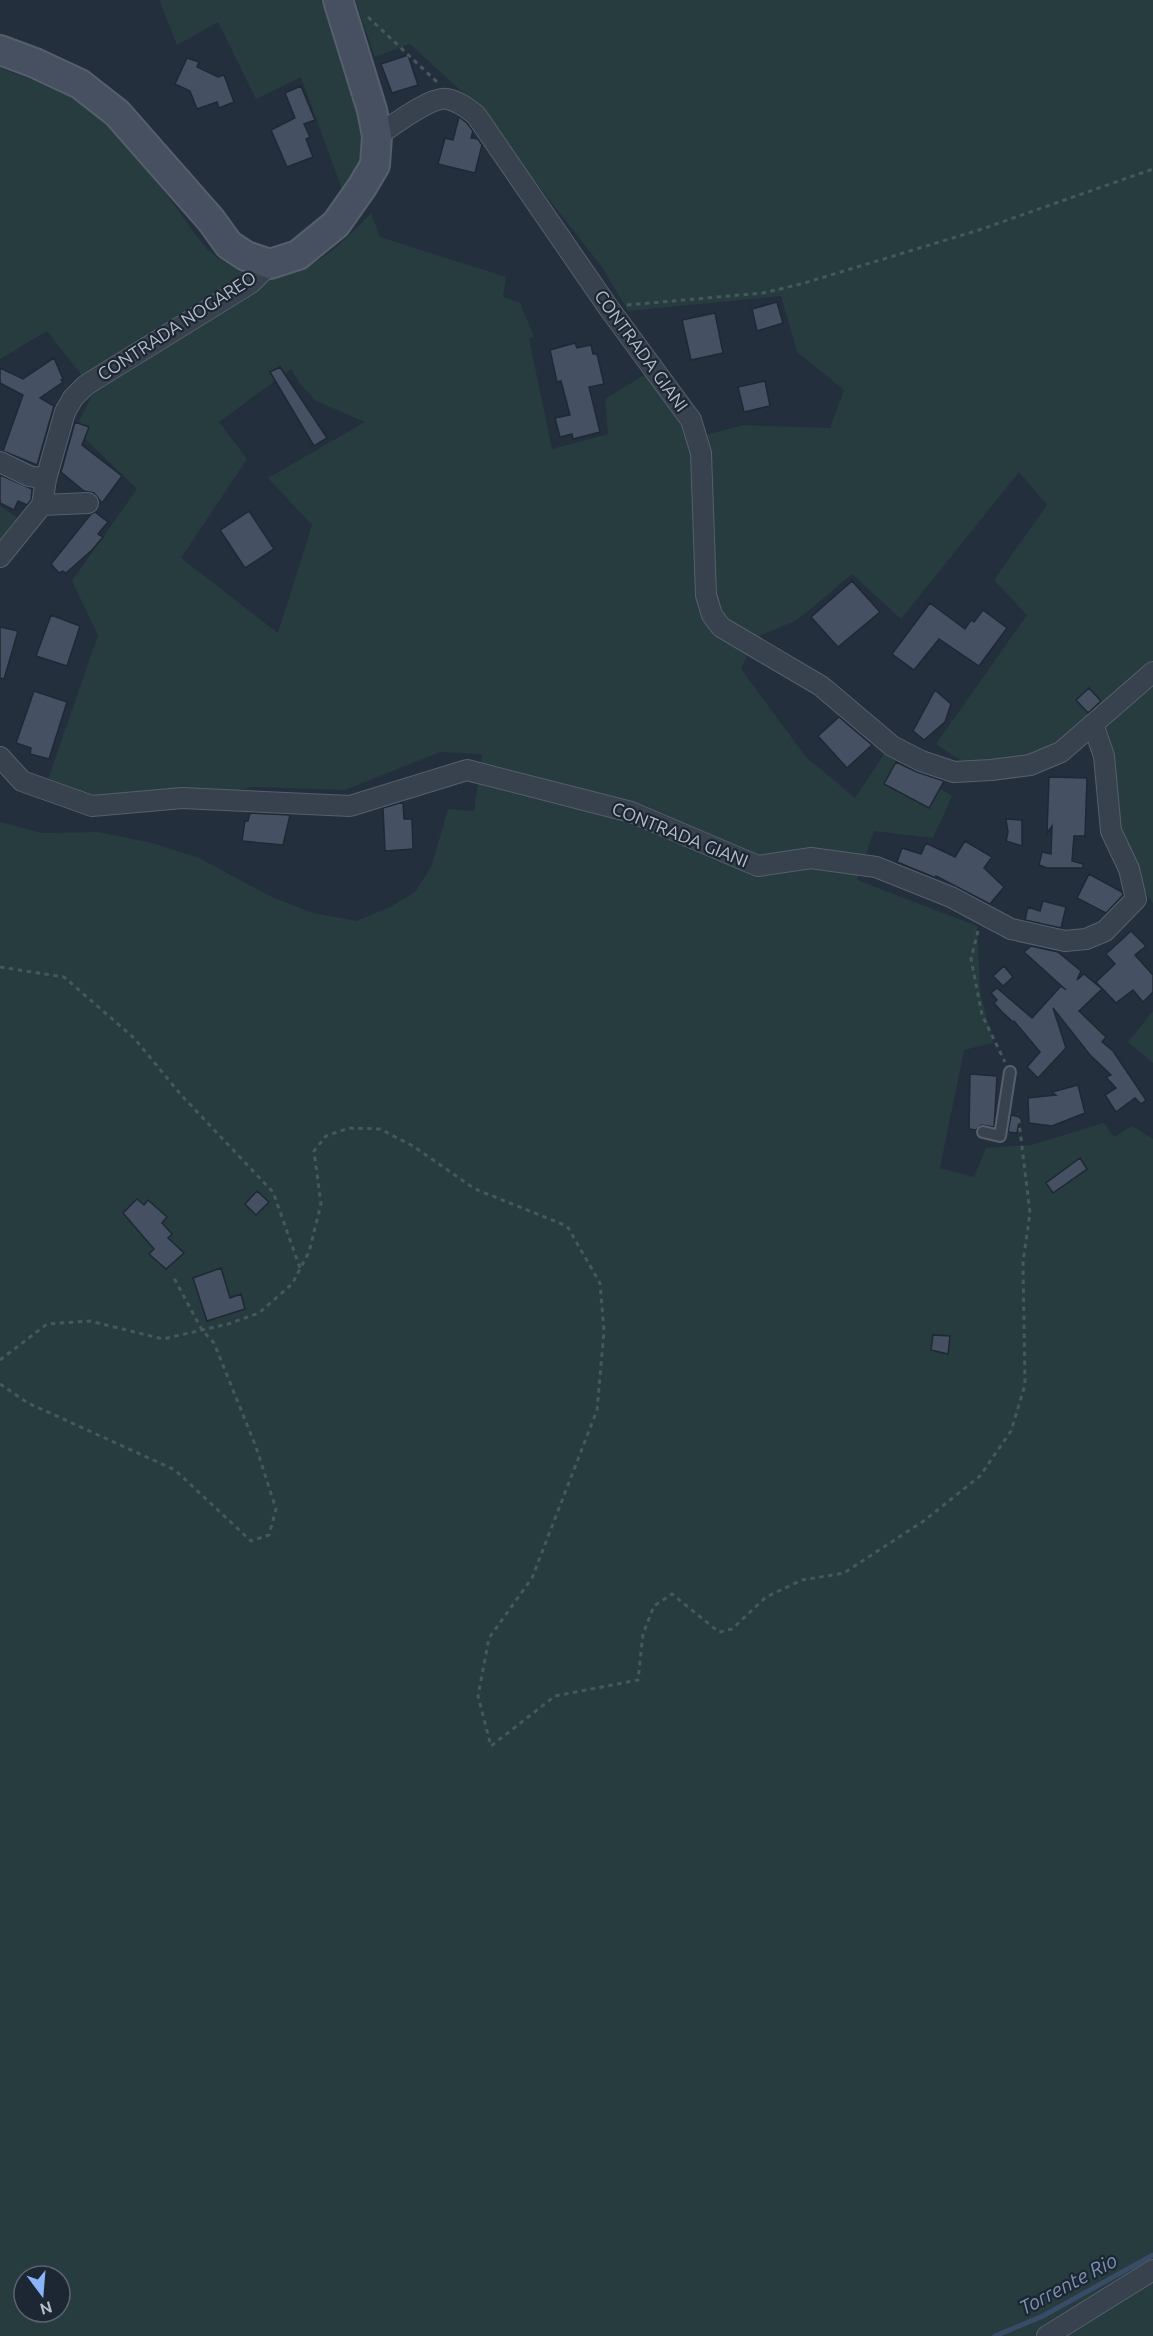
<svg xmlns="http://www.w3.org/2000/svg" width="1153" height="2336" font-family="Ubuntu,sans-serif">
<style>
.green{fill:#263c3f;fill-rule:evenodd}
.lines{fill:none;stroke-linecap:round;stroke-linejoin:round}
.stream{stroke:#394c67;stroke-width:5}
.building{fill:#455162;stroke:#1f2835;stroke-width:1.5}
.lane-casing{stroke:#565f6c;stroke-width:14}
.street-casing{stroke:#565f6c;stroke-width:22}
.secondary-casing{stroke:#565f6c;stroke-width:32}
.path{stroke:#44595c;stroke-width:3;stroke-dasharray:4.5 4.5;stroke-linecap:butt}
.lane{stroke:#38414e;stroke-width:10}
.street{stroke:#38414e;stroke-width:20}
.secondary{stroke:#465061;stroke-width:28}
.labels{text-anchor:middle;stroke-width:4.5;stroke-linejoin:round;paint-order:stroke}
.street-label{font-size:18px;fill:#b4bcc9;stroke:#1d2633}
.water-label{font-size:20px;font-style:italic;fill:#7c92b1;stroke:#1d2633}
</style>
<rect width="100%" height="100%" fill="#242f3e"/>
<path class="green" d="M 159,0 L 321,0 C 334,36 371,118 366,154 C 364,167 351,183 344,195 L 301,77 L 256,99 L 218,22 L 177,45 Z
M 355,0 L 1153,0 L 1153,904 L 1105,826 L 1106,754 L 1085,726 L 993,782 L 936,744 L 1027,615 L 994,580 L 1047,505 L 1019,472 L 901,619 L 852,574 L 797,620 L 755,638 L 741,669 L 806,757 L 855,798 L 885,753 L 952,796 L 933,838 L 874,831 L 857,880 L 977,926 L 980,991 L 993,1043 L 964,1050 L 940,1168 L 974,1177 L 986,1148 L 1031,1145 L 1104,1123 L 1114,1137 L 1132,1126 L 1153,1139 L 1153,2336 L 0,2336 L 0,822 L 42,833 L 98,832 L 152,843 L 199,858 L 274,898 L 313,913 L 357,921 L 390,907 L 415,892 L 431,867 L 448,809 L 474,811 L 482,754 L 440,752 L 345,790 L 252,787 L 181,803 L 128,810 L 46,785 L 98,635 L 72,581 L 137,489 L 75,429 L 94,391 L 47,331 L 0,359 L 0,68 C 33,81 72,91 98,115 C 127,141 152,175 175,206 C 186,220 196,237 208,250 C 221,262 235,269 252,273 C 301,286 340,246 371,213 L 380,237 L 506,277 L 503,297 L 520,303 L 534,337 L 529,338 L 552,449 L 608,434 L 605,399 L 646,374 L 706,435 L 743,425 L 830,428 L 844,390 L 797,352 L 781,296 L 628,311 L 602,267 L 472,101 L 410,44 L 375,57 ZM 291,369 L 300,384 L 316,401 L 365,422 L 268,478 L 312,525 L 278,633 L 181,558 L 247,459 L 219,422 ZM 24,2276 L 60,2276 L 60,2312 L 24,2312 Z
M 0,506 L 18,518 L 0,543 Z
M 1153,1011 L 1153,1063 L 1128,1042 Z"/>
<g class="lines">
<path class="stream" d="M 995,2336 L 1043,2316 L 1153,2255"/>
</g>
<path class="building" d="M 408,55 L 418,85 L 392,93 L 381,64 Z
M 187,58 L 199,62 L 197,67 L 218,77 L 224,75 L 234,102 L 219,108 L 217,102 L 197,109 L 190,91 L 175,84 Z
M 301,86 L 315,120 L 304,124 L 310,137 L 306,139 L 313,157 L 287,167 L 271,130 L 295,118 L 285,93 Z
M 459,117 L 467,123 L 473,131 L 471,138 L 478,139 L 482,145 L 475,173 L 438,164 L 445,138 L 453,140 Z
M 777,302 L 783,323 L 757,331 L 752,309 Z
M 715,313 L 723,353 L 691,360 L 682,320 Z
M 575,343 L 577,348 L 591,345 L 593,354 L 597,354 L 604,384 L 589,387 L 600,432 L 573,439 L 572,434 L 560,437 L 555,418 L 570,415 L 561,381 L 557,382 L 550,350 Z
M 54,358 L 63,379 L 61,380 L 63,382 L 40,398 L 54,406 L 37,465 L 3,451 L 23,395 L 0,383 L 0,368 L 23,379 Z
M 280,367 L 327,438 L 314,446 L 270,372 Z
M 765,381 L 770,406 L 744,412 L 738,387 Z
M 75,422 L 89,427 L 82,445 L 122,476 L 102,503 L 94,493 L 84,491 L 61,472 Z
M 0,475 L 32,489 L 31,500 L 27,505 L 18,501 L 14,510 L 0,503 Z
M 249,511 L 274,549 L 245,568 L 220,530 Z
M 95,512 L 108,522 L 98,534 L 103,537 L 92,550 L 66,573 L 63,571 L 59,573 L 51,564 L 91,514 Z
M 852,581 L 880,612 L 838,647 L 811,617 Z
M 930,603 L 965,629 L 971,620 L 974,622 L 983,610 L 1007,628 L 979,666 L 939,639 L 914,670 L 892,654 Z
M 51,615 L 80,626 L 67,666 L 36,656 Z
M 0,627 L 18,631 L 4,679 L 0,678 Z
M 1089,688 L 1101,701 L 1088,713 L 1076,700 Z
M 935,690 L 951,704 L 945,722 L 924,740 L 913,731 Z
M 34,691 L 67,702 L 49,759 L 30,754 L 31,748 L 16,743 Z
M 839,717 L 872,745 L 847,768 L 818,736 Z
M 896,762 L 917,772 L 944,781 L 929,808 L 884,784 Z
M 1049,777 L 1087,778 L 1085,836 L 1074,836 L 1072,861 L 1083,864 L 1083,868 L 1047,868 L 1039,865 L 1042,852 L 1051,854 L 1052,826 L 1047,833 Z
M 403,802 L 404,819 L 412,819 L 413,849 L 385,851 L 383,808 Z
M 250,813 L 290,815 L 283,845 L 242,841 L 245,821 L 248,821 Z
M 1006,819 L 1022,820 L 1022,846 L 1006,841 L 1008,832 Z
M 965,841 L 992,857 L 984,868 L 1004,887 L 990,904 L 936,876 L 936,878 L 897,862 L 902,848 L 921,854 L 926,843 L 955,857 Z
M 1089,874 L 1122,892 L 1123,895 L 1106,913 L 1077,898 Z
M 1043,901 L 1066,907 L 1061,928 L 1025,920 L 1028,907 L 1040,911 Z
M 1131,931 L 1146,946 L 1135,955 L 1153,975 L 1153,992 L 1143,1002 L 1133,990 L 1116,1003 L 1096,982 L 1115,964 L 1106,954 Z
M 1031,946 L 1058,952 L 1081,971 L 1077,980 L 1084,974 L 1102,989 L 1079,1011 L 1106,1037 L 1102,1042 L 1113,1051 L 1146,1100 L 1141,1104 L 1135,1098 L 1116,1112 L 1105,1095 L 1116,1088 L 1106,1077 L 1111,1075 L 1090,1055 L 1053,1008 L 1066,1048 L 1038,1078 L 1027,1067 L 1040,1052 L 1014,1021 L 1013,1022 L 1002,1012 L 994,1003 L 997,1000 L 991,993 L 997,988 L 1032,1018 L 1061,986 L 1066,990 L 1024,952 Z
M 1004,966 L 1013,977 L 1003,986 L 993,976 Z
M 970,1074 L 997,1076 L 994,1127 L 981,1125 L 976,1130 L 969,1129 Z
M 1078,1085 L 1085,1113 L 1052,1126 L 1029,1123 L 1028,1098 L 1056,1095 L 1052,1092 Z
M 1011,1115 L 1020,1117 L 1017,1133 L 1008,1132 Z
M 1080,1158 L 1087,1169 L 1053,1193 L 1046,1183 Z
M 257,1191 L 269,1202 L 256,1215 L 245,1204 Z
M 137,1199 L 144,1205 L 148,1200 L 167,1217 L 162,1223 L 172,1234 L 168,1238 L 184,1253 L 166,1269 L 149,1254 L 154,1249 L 123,1213 Z
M 221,1268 L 230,1298 L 241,1294 L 245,1309 L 207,1321 L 193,1278 Z
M 933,1335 L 950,1336 L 948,1354 L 931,1350 Z"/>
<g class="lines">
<g class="lane-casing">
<path id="lane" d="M 983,1132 L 1000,1136 L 1010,1072"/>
</g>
<g class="street-casing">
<path id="street" d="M 377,136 C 392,126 431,96 447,99 C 458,101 467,108 476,115 L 608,307 L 691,420 L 701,453 L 706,595 L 712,615 L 721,627 L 821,686 L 892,746 L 921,761 L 954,772 L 991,770 L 1030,765 L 1061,752 L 1153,672
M 0,462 L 29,476 L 46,479
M 42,505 L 88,503
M 0,557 L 42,505 L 46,479 L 65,412 L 73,398 L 86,385 L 251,283 L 270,264
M 0,757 L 22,781 L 92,806 L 182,798 L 350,806 L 467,770 L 631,812 L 758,866 L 811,858 L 876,867 L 951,897 L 1011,929 L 1065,941 L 1086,939 L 1105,931 L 1136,899 L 1129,869 L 1111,831 L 1104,756 L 1093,724
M 1047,2336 L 1153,2270"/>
</g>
<g class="secondary-casing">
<path id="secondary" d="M 0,50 L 35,63 L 80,84 L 117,113 L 211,220 L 229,245 L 246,256 L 270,264 L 298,255 L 336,224 L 362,187 L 375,165 L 377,136 L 372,110 L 338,0"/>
</g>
<path class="path" d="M 368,17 L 437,82
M 627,305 L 763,293 L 801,284 L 979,230 L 1153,169
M 978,931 L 971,959 L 982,1015 L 1005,1062
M 0,967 L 64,977 L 134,1038 L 182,1096 L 273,1192 L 300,1268
M 0,1360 L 47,1324 L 90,1321 L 163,1339 L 228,1324 L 259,1313 L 292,1284 L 309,1252 L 321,1204 L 314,1151 L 326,1136 L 349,1128 L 380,1129 L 413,1146 L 475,1189 L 567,1226 L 600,1283 L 604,1331 L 597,1410 L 532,1578 L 489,1638 L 478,1696 L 491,1746 L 555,1696 L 638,1680 L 643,1634 L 654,1606 L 672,1594 L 719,1632 L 732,1629 L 766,1597 L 802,1580 L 844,1573 L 925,1520 L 980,1476 L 1011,1431 L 1025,1385 L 1023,1262 L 1030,1213 L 1018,1114
M 0,1384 L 28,1403 L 175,1470 L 251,1541 L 269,1535 L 276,1509 L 256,1447 L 214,1343 L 202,1330 L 174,1278"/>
<use href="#lane" class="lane"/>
<use href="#street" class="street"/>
<use href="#secondary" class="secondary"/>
</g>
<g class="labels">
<g class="street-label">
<text transform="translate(177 326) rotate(-33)" y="6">CONTRADA NOGAREO</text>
<text transform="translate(641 351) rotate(54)" y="6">CONTRADA GIANI</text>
<text transform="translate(680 835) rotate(22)" y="6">CONTRADA GIANI</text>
</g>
<g class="water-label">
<text transform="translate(1068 2284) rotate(-28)" y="7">Torrente Rio</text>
</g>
</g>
<g transform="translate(42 2294) rotate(164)"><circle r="28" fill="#1d2633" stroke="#59626f" stroke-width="1.5"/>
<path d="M0-4.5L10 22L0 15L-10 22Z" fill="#8ab4f8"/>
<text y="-9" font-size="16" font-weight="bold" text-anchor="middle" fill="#b4bcc9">N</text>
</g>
</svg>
